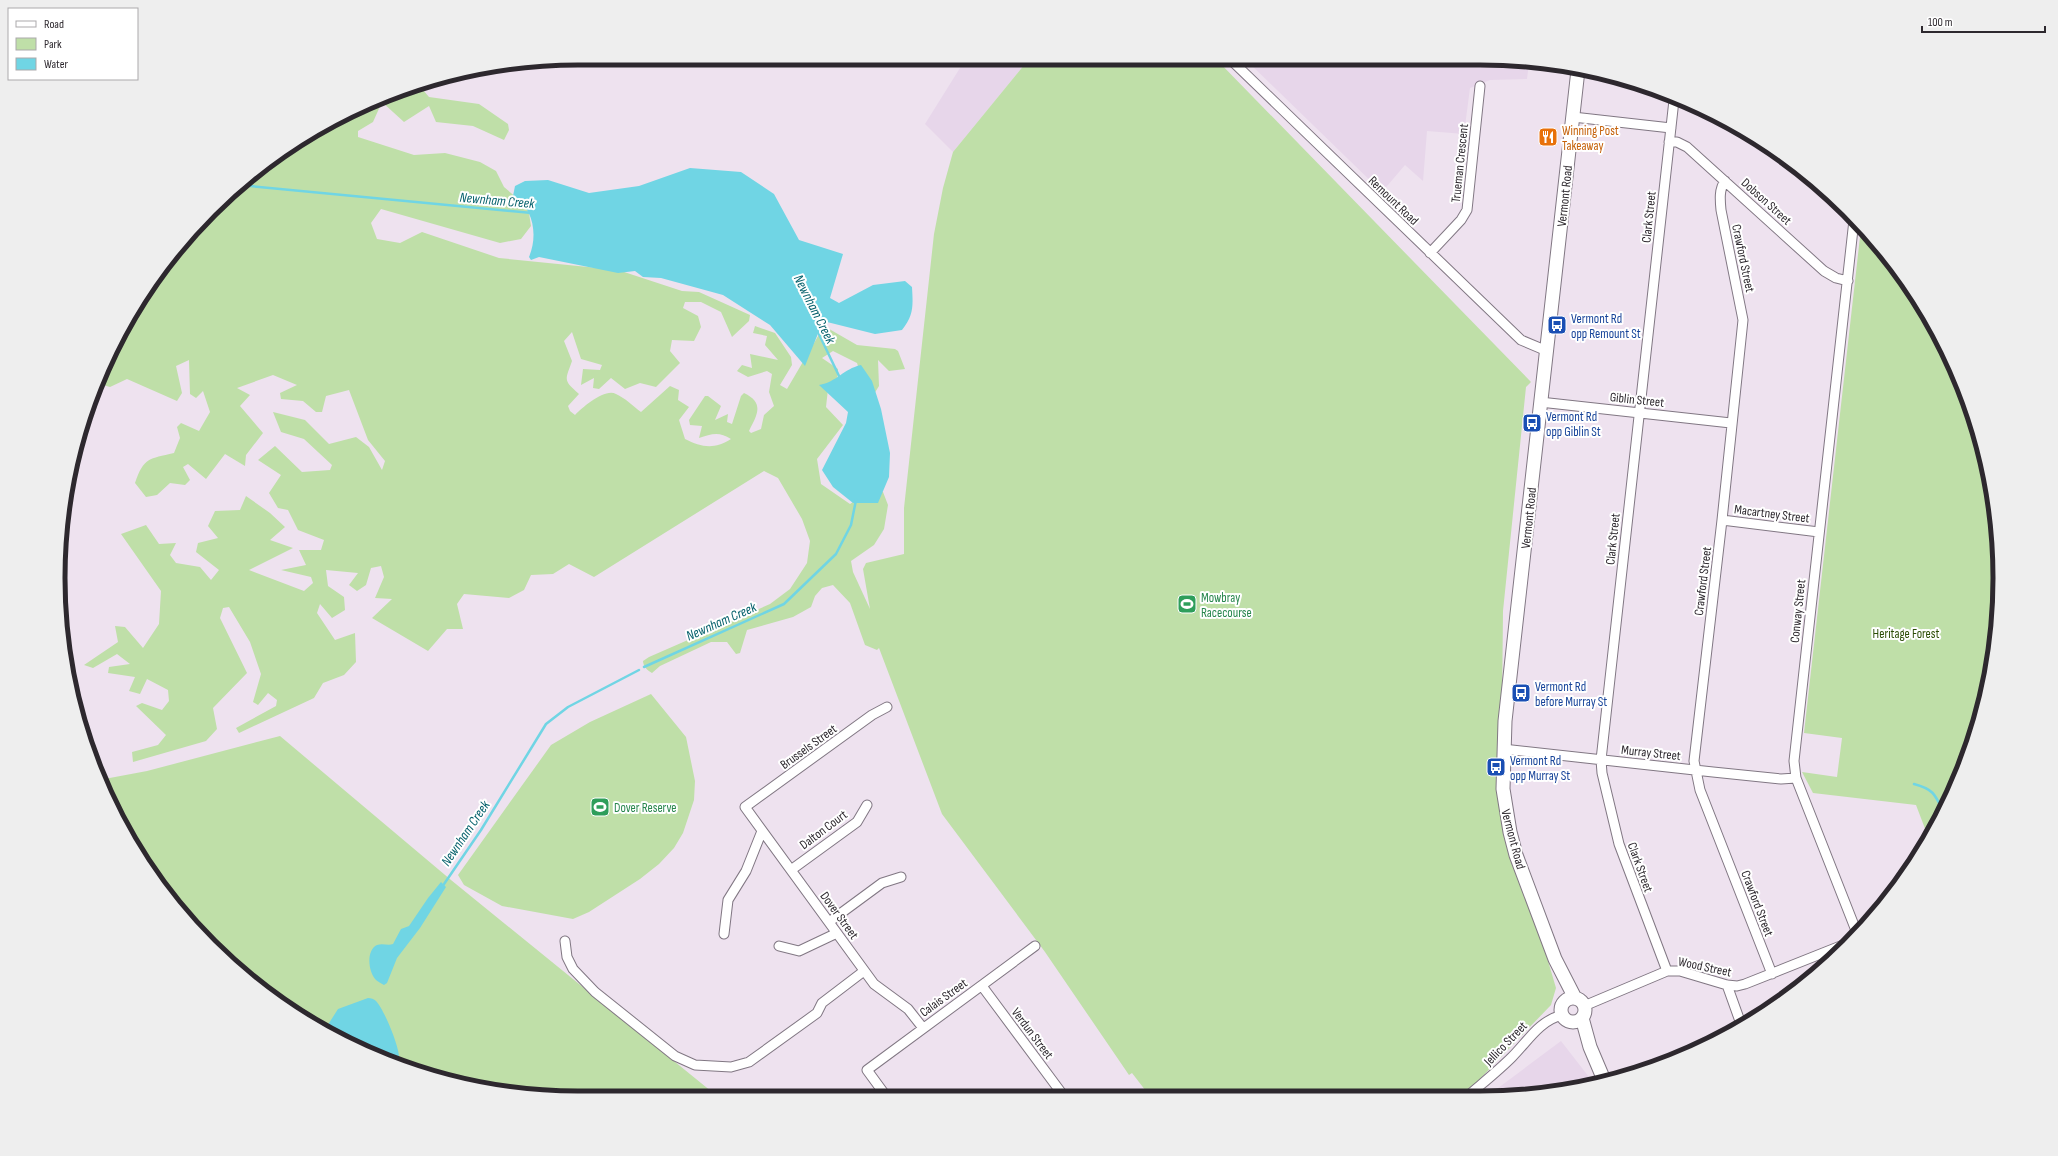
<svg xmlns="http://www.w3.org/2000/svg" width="2058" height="1156" font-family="'Sofia Sans Condensed',sans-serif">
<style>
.built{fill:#e7d6ea}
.green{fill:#bfdfa8}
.water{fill:#70d5e4}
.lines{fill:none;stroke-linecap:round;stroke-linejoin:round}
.stream{stroke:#70d5e4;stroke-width:2.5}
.street-casing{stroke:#817783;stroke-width:11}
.secondary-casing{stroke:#817783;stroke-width:15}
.street{stroke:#fff;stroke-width:9}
.secondary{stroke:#fff;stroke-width:13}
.labels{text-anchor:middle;stroke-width:4;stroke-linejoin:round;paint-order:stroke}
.food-label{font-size:13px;fill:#c56008;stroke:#fff;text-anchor:start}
.street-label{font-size:13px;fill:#2d282e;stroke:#fff}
.transit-label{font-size:13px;fill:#164399;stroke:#fff;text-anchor:start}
.leisure-label{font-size:13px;fill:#27864d;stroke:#fff;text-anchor:start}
.park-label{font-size:13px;fill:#2b4c05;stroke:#fff}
.water-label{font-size:14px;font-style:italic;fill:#06616c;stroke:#fff}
.rim{fill:none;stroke:#2d282e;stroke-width:5}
</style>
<rect width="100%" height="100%" fill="#eee2ef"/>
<path class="built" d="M 964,58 L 1029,59 L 953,152 L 925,124 L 965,60 Z
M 1245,59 L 1514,59 L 1529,62 L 1527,79 L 1490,80 L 1470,88 L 1464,134 L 1427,131 L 1423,181 L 1405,165 L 1382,192 Z
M 1561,1041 L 1589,1077 L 1591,1083 L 1548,1094 L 1490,1094 Z"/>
<path class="green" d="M 1029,59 L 1216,59 L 1531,382 L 1526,387 L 1503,611 L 1501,801 L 1556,988 L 1551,1005 L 1476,1083 L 1461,1094 L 1149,1095 L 1132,1073 L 1129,1075 L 1045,952 L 942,814 L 879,648 L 877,650 L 865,645 L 850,603 L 833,585 L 822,588 L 815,596 L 811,607 L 793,617 L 747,630 L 740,653 L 736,654 L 727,642 L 711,642 L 660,666 L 652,673 C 648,671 643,666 643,661 L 649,657 L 770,604 L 790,589 L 807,563 L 810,541 L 802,519 L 778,478 L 764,471 L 594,577 L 569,564 L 553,574 L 531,575 L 524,590 L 509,598 L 464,594 L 457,604 L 463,629 L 447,629 L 428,651 L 372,618 L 392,599 L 375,598 L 384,577 L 381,566 L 371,568 L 366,585 L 357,591 L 349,585 L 358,573 L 326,570 L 328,586 L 344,597 L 345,610 L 332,618 L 320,604 L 317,613 L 335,640 L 355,633 L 356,662 L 344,675 L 323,683 L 314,698 L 239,733 L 236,728 L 276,706 L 277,700 L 268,693 L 258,705 L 253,702 L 261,674 L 250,642 L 229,607 L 223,608 L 220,618 L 247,673 L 213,708 L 217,729 L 206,741 L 133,762 L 132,752 L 158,745 L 166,735 L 136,706 L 142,703 L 162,710 L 169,701 L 168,690 L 147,679 L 140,694 L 129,691 L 135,677 L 108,673 L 109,667 L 130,664 L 117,654 L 93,668 L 84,665 L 118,642 L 115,626 L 125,627 L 143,648 L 159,624 L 161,591 L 121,534 L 146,525 L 159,544 L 176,543 L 170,555 L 176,563 L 200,567 L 211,580 L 219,570 L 196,552 L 198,543 L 218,538 L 208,526 L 215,511 L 240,510 L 246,496 L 270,513 L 285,527 L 270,540 L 293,548 L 249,570 L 304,591 L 313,583 L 311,577 L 281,570 L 306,565 L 299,550 L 321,550 L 324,540 L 298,530 L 288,510 L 278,508 L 269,493 L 281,475 L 258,460 L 275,446 L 302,472 L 330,470 L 332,465 L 304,439 L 281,432 L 273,412 L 305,420 L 329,444 L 356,437 L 369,447 L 382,470 L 385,461 L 368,440 L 349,390 L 326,396 L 322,412 L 316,412 L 303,401 L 281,399 L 280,393 L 297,385 L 273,375 L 237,388 L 250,395 L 240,406 L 263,433 L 246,455 L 245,466 L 225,454 L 206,479 L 188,464 L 183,467 L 190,480 L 185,485 L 170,483 L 157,495 L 146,497 L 135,483 C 144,457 149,459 174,453 L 180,438 L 177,427 L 181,423 L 199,431 L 210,412 L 203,391 L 196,398 L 190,394 L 189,360 L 176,366 L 182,393 L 177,401 L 127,379 L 110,387 L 96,383 L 98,379 L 146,289 L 187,235 L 235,191 L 240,190 C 245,175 286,146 301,139 C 308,136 318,136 325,134 L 337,119 L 357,110 L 361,112 L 364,107 L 418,84 L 429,97 L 479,104 L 508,124 L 509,130 L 504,140 L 473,126 L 436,122 L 429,106 L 404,122 L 382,102 L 373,122 L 358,131 L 358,137 L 414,155 L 445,153 L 480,162 L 496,171 L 504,187 L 524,204 L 529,213 L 531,226 L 521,239 L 500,243 L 381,209 L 371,223 L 377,239 L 400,243 L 422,232 L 499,258 L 618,270 L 682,291 L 699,292 L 750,315 L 749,321 L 732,337 L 721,312 L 701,302 L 685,302 L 683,308 L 698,316 L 701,327 L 694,341 L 672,340 L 670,351 L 680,363 L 656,387 L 640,383 L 625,389 L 611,378 L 599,389 L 593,388 L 594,378 L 581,385 L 583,369 L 600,370 L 602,365 L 581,359 L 572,332 L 564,341 L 572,361 C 565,381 563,380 579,394 L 568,406 L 570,411 L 575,415 C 583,407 605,388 616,394 C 625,398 633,406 641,412 L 670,386 L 679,390 L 678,400 L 689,407 L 679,420 L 685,439 C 701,447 714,450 731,439 C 719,431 711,434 699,438 L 702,426 L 690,425 L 689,420 L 705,396 L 708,396 L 721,406 L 715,420 L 728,414 L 727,422 L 732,424 L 741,396 L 744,393 C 765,403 757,415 749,431 L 751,433 L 761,429 L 764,415 L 774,406 L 769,392 L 772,374 L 767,371 L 748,377 L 737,371 L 742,365 L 752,368 L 750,354 L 778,360 L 765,345 L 767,336 L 753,333 L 755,326 L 775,333 L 791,357 L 792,365 L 780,385 L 787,389 L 824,326 L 857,345 L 895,349 L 898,351 L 905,369 L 889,371 L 878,360 L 879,386 L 874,394 L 866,391 L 857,363 L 833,351 L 822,358 L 838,369 L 837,382 L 828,389 L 826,407 L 843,425 L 817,459 L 821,484 L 850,504 L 868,492 L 883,492 L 888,505 L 884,529 L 874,545 L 851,561 L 853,572 L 870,609 L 863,569 L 866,563 L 904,554 L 904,508 L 934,234 L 943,188 L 953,152 Z
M 1861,228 L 1892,261 L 1946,348 L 1982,443 L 1999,544 L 1996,646 L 1972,745 L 1929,839 L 1916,805 L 1813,793 L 1802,772 L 1837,777 L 1842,738 L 1804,733 Z
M 651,694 L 686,737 L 695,781 L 694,800 L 683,833 L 674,848 L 659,864 L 640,879 L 589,912 L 573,919 L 502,906 L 464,885 L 458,875 L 551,745 L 590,722 Z
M 280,736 L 451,880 L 717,1096 L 544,1097 L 443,1080 L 318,1028 L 261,990 L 187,921 L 146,867 L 99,780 L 147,771 Z"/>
<path class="water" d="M 690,168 L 741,172 L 774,194 L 799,240 L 843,254 L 830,298 L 839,303 L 873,285 L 905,281 L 912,287 C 913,306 914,315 902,330 L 875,334 L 823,321 L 805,366 L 770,325 L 723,295 L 661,278 L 643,277 L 635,271 L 618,273 L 539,257 L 531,260 L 529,257 C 538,236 534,208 513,196 L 515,186 L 525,181 L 548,180 L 589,193 L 639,186 Z
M 861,365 L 872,381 L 881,409 L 890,453 L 889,477 L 878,503 L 853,503 L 833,487 L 822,470 L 846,423 L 848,412 L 819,385 C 837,382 843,369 861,365 Z
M 441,882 L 446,887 L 420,928 L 397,958 L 387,983 L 384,985 C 381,983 378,982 376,980 C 368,972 366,950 377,945 C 383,943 388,946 393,944 L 401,929 L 409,926 L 428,898 Z
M 368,998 C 371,998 374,999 376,1001 C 384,1009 402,1052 399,1062 L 324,1031 L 338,1009 Z"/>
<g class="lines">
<path class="stream" d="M 250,176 L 250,186 L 532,213
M 817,330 L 840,378
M 644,667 L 784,604 L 836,554 L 851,525 L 856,500
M 1914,784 C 1933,789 1935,794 1943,811
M 442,887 L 481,830 L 546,724 L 568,707 L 639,670"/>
<g class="street-casing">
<path id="street" d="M 1230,59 L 1521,340 L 1547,351
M 1573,117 L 1671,128
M 1669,142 L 1677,142 L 1687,147 L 1824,271 L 1836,278 L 1848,281
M 1725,181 C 1719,189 1720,200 1721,210 L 1743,320 L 1722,520 L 1694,761 L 1700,790 L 1772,974
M 1854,220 L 1794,761 L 1796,778 L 1857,933
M 1430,253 L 1461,220 L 1467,210 L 1480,86
M 1540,402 L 1731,423
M 1722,520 L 1819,532
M 887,707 L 872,715 L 745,807 L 874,984 L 908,1009 L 923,1028
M 1503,749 L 1713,772 L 1781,779 L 1796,778
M 791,870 L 857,822 L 867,805
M 829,922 L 882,883 L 901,877
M 724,934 L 728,900 L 746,871 L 762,831
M 565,941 L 567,957 L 573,969 L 595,992 L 675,1056 L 695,1065 L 731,1067 L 749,1062 L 817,1013 L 822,1003 L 864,971
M 779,946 L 799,951 L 837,933
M 1667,971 L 1619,844 L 1602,773 L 1601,760 L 1674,100
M 1727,985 L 1741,1024
M 982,986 L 1063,1095
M 1584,1006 L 1667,971 L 1680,971 L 1727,985 L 1737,986 L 1745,984 L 1843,945
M 1470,1094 C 1484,1082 1499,1070 1512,1057 C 1528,1041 1539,1021 1562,1015
M 886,1096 L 867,1070 L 1035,946"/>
</g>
<g class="secondary-casing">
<path id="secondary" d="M1561 1010a12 12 0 1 1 24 0a12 12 0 1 1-24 0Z
M 1575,998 L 1555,959 L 1516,855 L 1510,832 L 1503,789 L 1505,721 L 1578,70
M 1582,1018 L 1590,1047 L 1604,1080"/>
</g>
<use href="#street" class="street"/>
<use href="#secondary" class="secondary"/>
</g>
<defs>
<g id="restaurant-square" transform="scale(1)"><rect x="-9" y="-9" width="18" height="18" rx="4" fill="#e8710a" stroke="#fff"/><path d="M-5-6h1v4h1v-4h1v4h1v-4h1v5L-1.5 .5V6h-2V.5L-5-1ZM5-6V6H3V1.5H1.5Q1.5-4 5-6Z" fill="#fff"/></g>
<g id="bus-square" transform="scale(1)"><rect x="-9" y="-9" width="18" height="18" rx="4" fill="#1a4fb4" stroke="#fff"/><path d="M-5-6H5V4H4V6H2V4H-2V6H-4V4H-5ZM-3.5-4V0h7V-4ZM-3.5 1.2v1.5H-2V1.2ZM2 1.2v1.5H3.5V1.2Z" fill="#fff"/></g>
<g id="stadium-square" transform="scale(1)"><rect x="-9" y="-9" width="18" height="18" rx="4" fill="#2e9e5b" stroke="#fff"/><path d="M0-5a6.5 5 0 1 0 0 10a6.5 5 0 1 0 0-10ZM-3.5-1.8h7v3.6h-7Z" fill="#fff"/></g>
</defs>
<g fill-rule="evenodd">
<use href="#restaurant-square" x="1548" y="137"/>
<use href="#bus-square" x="1557" y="325"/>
<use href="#bus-square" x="1532" y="423"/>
<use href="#stadium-square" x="1187" y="604"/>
<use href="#bus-square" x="1521" y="693"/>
<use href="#bus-square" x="1496" y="767"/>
<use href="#stadium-square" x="600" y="807"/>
</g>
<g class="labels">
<g class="food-label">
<text x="1562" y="135">Winning Post<tspan x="1562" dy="15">Takeaway</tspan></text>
</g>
<g class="street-label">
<text transform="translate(1459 163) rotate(-84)" y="5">Trueman Crescent</text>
<text transform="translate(1564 196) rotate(-84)" y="5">Vermont Road</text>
<text transform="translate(1394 200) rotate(44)" y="5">Remount Road</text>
<text transform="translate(1767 201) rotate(42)" y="5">Dobson Street</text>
<text transform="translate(1648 217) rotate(-84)" y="5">Clark Street</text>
<text transform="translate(1744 258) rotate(78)" y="5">Crawford Street</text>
<text transform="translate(1637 399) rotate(6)" y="5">Giblin Street</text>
<text transform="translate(1772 513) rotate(7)" y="5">Macartney Street</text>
<text transform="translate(1528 518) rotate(-84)" y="5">Vermont Road</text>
<text transform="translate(1612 539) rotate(-84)" y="5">Clark Street</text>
<text transform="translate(1702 581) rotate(-83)" y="5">Crawford Street</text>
<text transform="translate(1797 611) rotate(-84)" y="5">Conway Street</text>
<text transform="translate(808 746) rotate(-36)" y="5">Brussels Street</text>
<text transform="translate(1651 752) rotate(6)" y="5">Murray Street</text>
<text transform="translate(823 829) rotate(-37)" y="5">Dalton Court</text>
<text transform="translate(1514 839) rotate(75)" y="5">Vermont Road</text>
<text transform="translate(1641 867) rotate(70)" y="5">Clark Street</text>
<text transform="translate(1758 903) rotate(69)" y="5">Crawford Street</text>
<text transform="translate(840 915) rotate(54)" y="5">Dover Street</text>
<text transform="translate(1705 966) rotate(12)" y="5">Wood Street</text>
<text transform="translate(943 997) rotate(-36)" y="5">Calais Street</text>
<text transform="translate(1033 1033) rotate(53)" y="5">Verdun Street</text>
<text transform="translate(1505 1043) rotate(-46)" y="5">Jellico Street</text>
</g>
<g class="transit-label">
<text x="1571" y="323">Vermont Rd<tspan x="1571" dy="15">opp Remount St</tspan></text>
<text x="1546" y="421">Vermont Rd<tspan x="1546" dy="15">opp Giblin St</tspan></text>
<text x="1535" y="691">Vermont Rd<tspan x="1535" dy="15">before Murray St</tspan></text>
<text x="1510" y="765">Vermont Rd<tspan x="1510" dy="15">opp Murray St</tspan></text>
</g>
<g class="leisure-label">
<text x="1201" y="602">Mowbray<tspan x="1201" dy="15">Racecourse</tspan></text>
<text x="614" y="812">Dover Reserve</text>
</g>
<g class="park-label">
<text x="1906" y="638">Heritage Forest</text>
</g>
<g class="water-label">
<text transform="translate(497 200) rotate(5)" y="5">Newnham Creek</text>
<text transform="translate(815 309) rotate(63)" y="5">Newnham Creek</text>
<text transform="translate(721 621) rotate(-24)" y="5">Newnham Creek</text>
<text transform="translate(465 833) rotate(-56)" y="5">Newnham Creek</text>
</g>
</g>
<path d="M0 0H2058V1156H0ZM578 65H1480A513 513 0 0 1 1993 578V578A513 513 0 0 1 1480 1091H578A513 513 0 0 1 65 578V578A513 513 0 0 1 578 65Z" fill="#eee" fill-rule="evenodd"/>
<path class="rim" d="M578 65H1480A513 513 0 0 1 1993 578V578A513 513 0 0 1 1480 1091H578A513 513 0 0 1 65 578V578A513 513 0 0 1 578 65Z"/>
<rect x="8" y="8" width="130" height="72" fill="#ffffff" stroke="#aba9ab"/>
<rect x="16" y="21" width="20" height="6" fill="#ffffff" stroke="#aba9ab"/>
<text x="44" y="28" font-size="12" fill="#2d282e">Road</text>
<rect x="16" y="38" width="20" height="12" fill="#bfdfa8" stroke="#aba9ab"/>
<text x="44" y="48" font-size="12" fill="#2d282e">Park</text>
<rect x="16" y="58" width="20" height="12" fill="#70d5e4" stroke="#aba9ab"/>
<text x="44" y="68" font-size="12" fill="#2d282e">Water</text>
<path d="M1922 26v6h123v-6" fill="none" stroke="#2d282e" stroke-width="2"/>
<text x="1928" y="26" font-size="12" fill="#2d282e" stroke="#ffffff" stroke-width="3" paint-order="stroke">100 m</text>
</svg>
